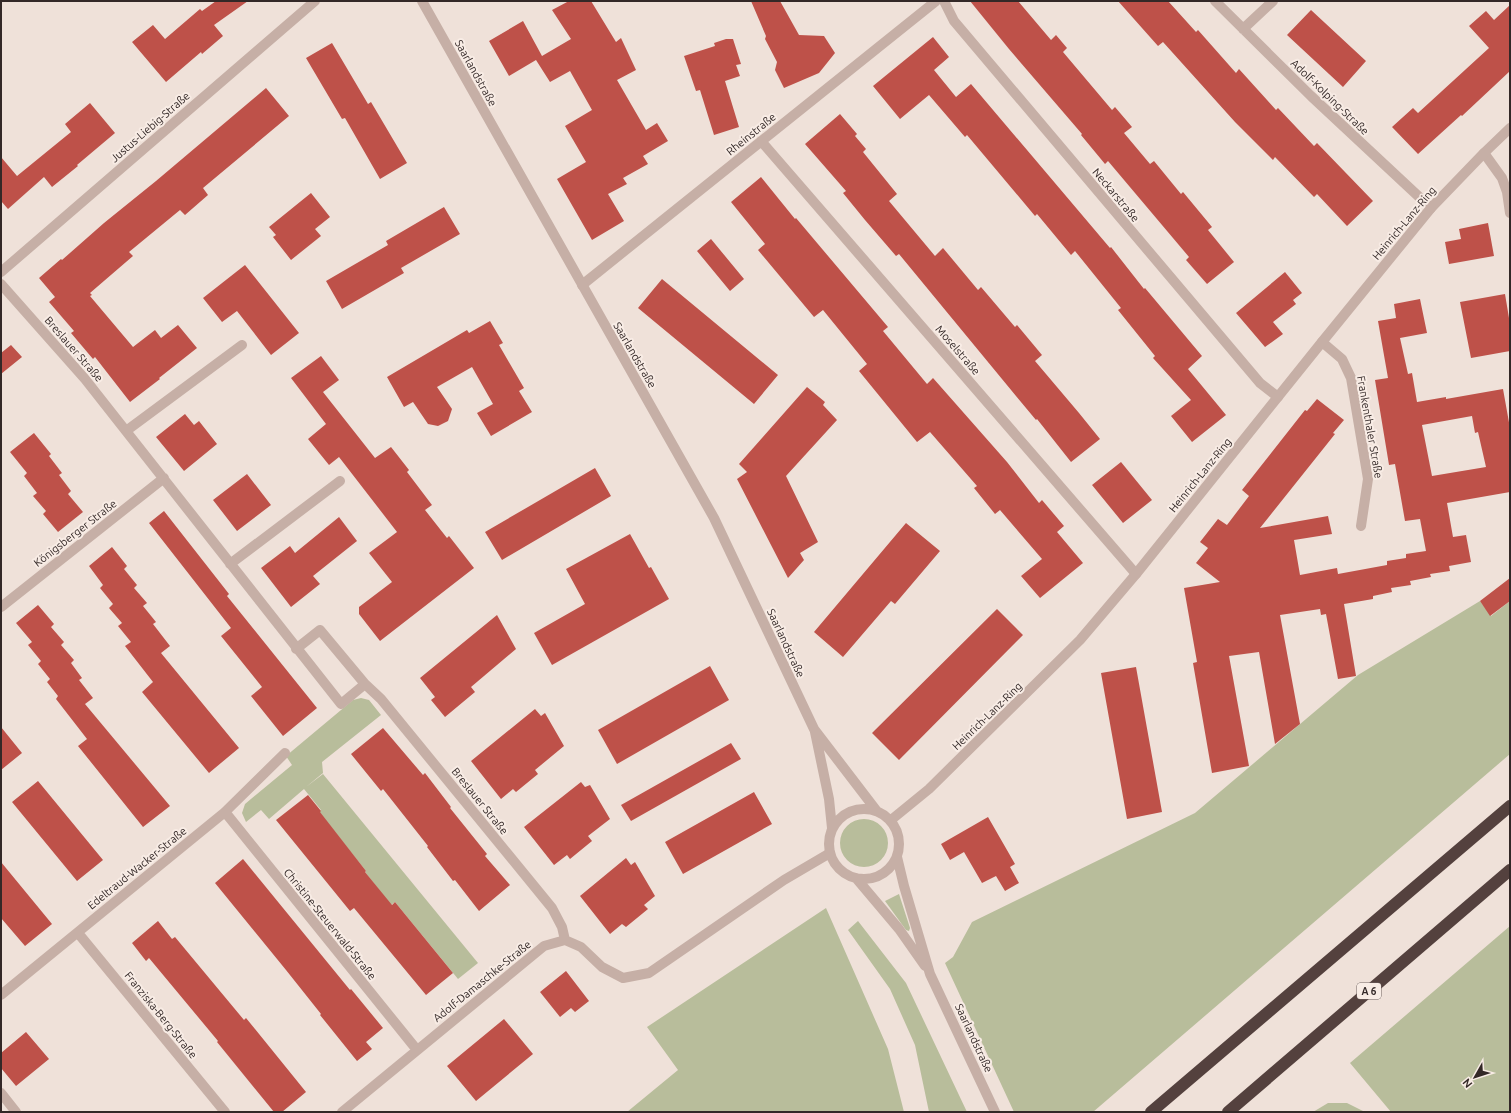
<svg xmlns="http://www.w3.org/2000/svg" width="1511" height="1113" font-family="Ubuntu,sans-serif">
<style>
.green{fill:#b8bd9b}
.building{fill:#be5149;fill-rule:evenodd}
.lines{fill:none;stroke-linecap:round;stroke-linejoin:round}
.minor{stroke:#c6afa6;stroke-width:10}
.tertiary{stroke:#c6afa6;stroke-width:10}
.motorway{stroke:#54413e;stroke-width:12}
.labels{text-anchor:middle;stroke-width:4;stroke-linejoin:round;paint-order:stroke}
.shield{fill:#f8ece5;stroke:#6e6360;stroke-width:1}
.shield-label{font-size:10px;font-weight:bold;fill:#332827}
.street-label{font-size:11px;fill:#332827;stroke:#f8ece5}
</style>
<rect width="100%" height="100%" fill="#efe1d9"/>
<path class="green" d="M 1480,601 L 1491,616 L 1510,601 L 1510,754 L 1093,1112 L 1014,1112 L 945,963 L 953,957 L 972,922 L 1195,813 L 1358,675 Z
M 361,698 L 369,700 L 381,715 L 322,762 L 323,773 L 306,787 L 323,774 L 478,963 L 458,979 L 395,902 L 391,905 L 365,872 L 366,871 L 319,812 L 321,810 L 304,789 L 269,819 L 261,810 L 246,822 L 242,813 L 245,804 L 292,765 L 286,756 L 353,700 Z
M840 843a24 24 0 1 1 48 0a24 24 0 1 1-48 0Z
M 899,894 L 910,928 L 909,931 L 906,930 L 885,901 Z
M 826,908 L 888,1049 L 904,1112 L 627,1112 L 678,1070 L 647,1027 Z
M 858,921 L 906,983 L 967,1112 L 929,1112 L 915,1045 L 890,989 L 848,930 Z
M 1510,926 L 1510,1112 L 1391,1112 L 1350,1063 Z
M 1328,1103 L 1347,1103 L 1365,1112 L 1313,1112 Z"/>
<path class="building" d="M 216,1 L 248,1 L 214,25 L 223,36 L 202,54 L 201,52 L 166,82 L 132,42 L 153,25 L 165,39 L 200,9 L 202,11 Z
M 569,1 L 591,1 L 616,42 L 621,38 L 636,70 L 617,80 L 646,130 L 657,123 L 668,141 L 643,156 L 648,164 L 623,178 L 627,184 L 608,194 L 624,221 L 592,240 L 557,179 L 586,162 L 565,126 L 592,110 L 570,71 L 550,82 L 536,60 L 509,76 L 489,41 L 523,21 L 542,56 L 571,39 L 552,10 Z
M 751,1 L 780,1 L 799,35 L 824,36 L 835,53 L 819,73 L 784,88 L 775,70 L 777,62 L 765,39 L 766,36 Z
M 970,1 L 1018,1 L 1051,40 L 1056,35 L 1067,48 L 1063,52 L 1112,110 L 1115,107 L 1132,127 L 1124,133 L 1150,164 L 1154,161 L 1181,194 L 1183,192 L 1212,227 L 1208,230 L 1234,262 L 1207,284 L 1186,260 L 1189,257 L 1108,161 L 1105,164 L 1081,135 L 1082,134 L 1009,49 Z
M 1118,1 L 1168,1 L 1196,32 L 1198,30 L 1236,73 L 1239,69 L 1276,110 L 1278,108 L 1314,146 L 1317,143 L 1373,201 L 1347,226 L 1317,194 L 1314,197 L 1275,157 L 1273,160 L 1235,122 L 1163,42 L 1158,46 Z
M 1510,5 L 1510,71 L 1462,116 L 1461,115 L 1418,154 L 1392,127 L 1413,108 L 1418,113 L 1489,48 L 1469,26 L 1486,11 L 1494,20 Z
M 1311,10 L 1366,61 L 1343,87 L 1287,35 Z
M 933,37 L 949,57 L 934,70 L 956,97 L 971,84 L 1110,248 L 1111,247 L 1144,289 L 1145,288 L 1202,356 L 1188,369 L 1226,415 L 1192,442 L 1171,416 L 1191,400 L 1153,358 L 1155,356 L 1118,310 L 1121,308 L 1075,251 L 1071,255 L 1037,214 L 1035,216 L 967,135 L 965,137 L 929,95 L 900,119 L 873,86 Z
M 726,39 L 733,39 L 741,64 L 736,65 L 740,76 L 725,81 L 739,127 L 714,135 L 700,90 L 696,91 L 684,56 L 715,46 L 714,43 Z
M 332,43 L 368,104 L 371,102 L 407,163 L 380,179 L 345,118 L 342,119 L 306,58 Z
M 266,88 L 289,116 L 203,188 L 208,195 L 185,215 L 180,210 L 129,252 L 133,256 L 90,293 L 92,295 L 90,296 L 133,347 L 155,330 L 161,338 L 178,325 L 197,348 L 159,378 L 160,379 L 130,402 L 95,357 L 93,359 L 71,333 L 74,331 L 49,302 L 55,297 L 39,278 L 61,259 L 62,260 L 104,223 L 156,181 Z
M 90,103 L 115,133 L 77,165 L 78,166 L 52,187 L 44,177 L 8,209 L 1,201 L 1,157 L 17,176 L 71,132 L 65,124 Z
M 840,114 L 857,134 L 855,136 L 866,149 L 863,152 L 897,194 L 889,201 L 935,256 L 943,248 L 978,290 L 981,287 L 1015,327 L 1017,325 L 1042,355 L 1035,361 L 1079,413 L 1100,439 L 1071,462 L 1037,419 L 1036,420 L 1016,396 L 899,254 L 896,256 L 865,220 L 843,193 L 846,191 L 805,144 Z
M 761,177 L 795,219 L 796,218 L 888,327 L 883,331 L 927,384 L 933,378 L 1007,462 L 1039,503 L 1042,500 L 1064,526 L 1057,532 L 1083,563 L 1040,598 L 1021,576 L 1042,559 L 1000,510 L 995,514 L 974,488 L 977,486 L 930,432 L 917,442 L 859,371 L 867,364 L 823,310 L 814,317 L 758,250 L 765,244 L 731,202 Z
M 311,193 L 330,217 L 315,229 L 321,236 L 291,260 L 273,237 L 276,235 L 269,227 Z
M 444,207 L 460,234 L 401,268 L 404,273 L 342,309 L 326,281 L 388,245 L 386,241 Z
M 1488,223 L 1494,256 L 1449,264 L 1445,242 L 1461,239 L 1459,229 Z
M 711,239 L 744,279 L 730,291 L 697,251 Z
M 245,265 L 299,333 L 271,355 L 237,311 L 222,322 L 203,298 Z
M 1285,272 L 1302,293 L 1293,300 L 1296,304 L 1273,322 L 1283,334 L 1265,347 L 1236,313 Z
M 662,279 L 778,375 L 754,404 L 638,308 Z
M 1505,294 L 1510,324 L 1510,351 L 1471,358 L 1460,302 Z
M 1420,299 L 1427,333 L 1400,338 L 1408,374 L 1412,373 L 1417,402 L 1446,397 L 1446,399 L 1503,389 L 1510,428 L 1510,492 L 1447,503 L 1453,537 L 1466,535 L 1471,562 L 1449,566 L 1450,571 L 1430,574 L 1431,577 L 1410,581 L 1411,585 L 1391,588 L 1392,592 L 1373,596 L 1373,599 L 1344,604 L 1356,676 L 1338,679 L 1326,614 L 1321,615 L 1320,609 L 1280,615 L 1300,724 L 1275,744 L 1259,652 L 1229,656 L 1249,766 L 1212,773 L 1193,663 L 1197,662 L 1184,588 L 1220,582 L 1196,563 L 1208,548 L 1200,542 L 1218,519 L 1227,525 L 1249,496 L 1242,490 L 1305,410 L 1307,411 L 1317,399 L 1344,420 L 1333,433 L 1335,434 L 1260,528 L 1328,516 L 1332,534 L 1294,540 L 1300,575 L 1337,568 L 1338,574 L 1387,565 L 1387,561 L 1406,558 L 1406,554 L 1426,551 L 1420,519 L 1405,521 L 1395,464 L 1389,465 L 1375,380 L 1388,378 L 1378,321 L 1396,318 L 1394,304 ZM 1472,416 L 1475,433 L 1478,432 L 1486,467 L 1432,476 L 1422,425 Z
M 490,321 L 503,343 L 499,345 L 524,388 L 519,391 L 532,412 L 491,436 L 477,413 L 493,404 L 472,367 L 437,387 L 452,409 L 448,421 L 438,426 L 428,424 L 413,402 L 404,407 L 387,377 L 467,330 L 469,333 Z
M 11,345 L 22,357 L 1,374 L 1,353 Z
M 321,356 L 339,380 L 323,392 L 375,458 L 391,447 L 409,470 L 407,472 L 432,505 L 425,510 L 447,538 L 449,536 L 474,568 L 380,641 L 359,614 L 359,607 L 392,582 L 369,553 L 397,532 L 339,457 L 329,465 L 308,439 L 326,424 L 291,378 Z
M 807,387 L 825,402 L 823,405 L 837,420 L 786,476 L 818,542 L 800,553 L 804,560 L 788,578 L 737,479 L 747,472 L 739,464 Z
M 185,414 L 194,425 L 199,421 L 217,444 L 184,471 L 156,437 Z
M 34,433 L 51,454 L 49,456 L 62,473 L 59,475 L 71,491 L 68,494 L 83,512 L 58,532 L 43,514 L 46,511 L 33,496 L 37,493 L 24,476 L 27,473 L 10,452 Z
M 1121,462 L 1152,500 L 1123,523 L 1092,485 Z
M 595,468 L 611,496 L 502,560 L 485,532 Z
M 247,474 L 271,505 L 237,531 L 213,500 Z
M 164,511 L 229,594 L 227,596 L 317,708 L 283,736 L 251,696 L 262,687 L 221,636 L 231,628 L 149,523 Z
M 339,517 L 357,541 L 313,576 L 320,584 L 291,607 L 261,568 L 290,546 L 295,553 Z
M 906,523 L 940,551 L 895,604 L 891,601 L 843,657 L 814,632 Z
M 630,534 L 649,568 L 651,567 L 669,599 L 552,665 L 534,633 L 585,604 L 566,569 Z
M 112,547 L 127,566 L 124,569 L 137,585 L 134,588 L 147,603 L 143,606 L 156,622 L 153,624 L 170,646 L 161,653 L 239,748 L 209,773 L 142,692 L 153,682 L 125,646 L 131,642 L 118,626 L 122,623 L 109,608 L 113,604 L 100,588 L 103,585 L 89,566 Z
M 1510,578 L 1510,601 L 1490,616 L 1480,601 Z
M 38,605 L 54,624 L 51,627 L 64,642 L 61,645 L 74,660 L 71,663 L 82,678 L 79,680 L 93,698 L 85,704 L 170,806 L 143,827 L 78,746 L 87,739 L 56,699 L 58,696 L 47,682 L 50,679 L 38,664 L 41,661 L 28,645 L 32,642 L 16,623 Z
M 997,609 L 1023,635 L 899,760 L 872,733 Z
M 497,615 L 516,649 L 471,687 L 475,692 L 445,717 L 431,700 L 435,697 L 420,678 Z
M 710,666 L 729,700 L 617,764 L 598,730 Z
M 1136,667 L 1162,812 L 1127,819 L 1101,673 Z
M 535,709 L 541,716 L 545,713 L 564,746 L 535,770 L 538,774 L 516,792 L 513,789 L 501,799 L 471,761 Z
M 1,727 L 22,753 L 1,770 Z
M 383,728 L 423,775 L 425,773 L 451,807 L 450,808 L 487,854 L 485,856 L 510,885 L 479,911 L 455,880 L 453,881 L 427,847 L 428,846 L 383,789 L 381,791 L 351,754 Z
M 731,743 L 741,759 L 631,821 L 621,805 Z
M 38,781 L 103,860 L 77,881 L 12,802 Z
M 581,782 L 585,787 L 590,785 L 610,819 L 588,836 L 592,841 L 570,859 L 567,855 L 554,865 L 524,827 Z
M 754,792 L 772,824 L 683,874 L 665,842 Z
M 308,795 L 321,811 L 320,812 L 366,871 L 365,872 L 392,905 L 395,902 L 453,973 L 426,995 L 354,908 L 350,911 L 276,820 Z
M 988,817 L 1015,864 L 1010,867 L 1019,883 L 1005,891 L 996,876 L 982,883 L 964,852 L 950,860 L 941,844 Z
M 626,858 L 631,865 L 635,862 L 655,896 L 644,905 L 648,909 L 626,927 L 622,924 L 610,934 L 580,896 Z
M 243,859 L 350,990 L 351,989 L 383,1028 L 366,1042 L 372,1049 L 357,1061 L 320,1015 L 321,1014 L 286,970 L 215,883 Z
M 1,862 L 52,924 L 25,946 L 1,918 Z
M 158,921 L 172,939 L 175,937 L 244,1020 L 246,1018 L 306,1092 L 282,1112 L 274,1112 L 217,1042 L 218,1041 L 149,958 L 146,961 L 132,943 Z
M 566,971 L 589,1001 L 575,1012 L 571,1008 L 560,1017 L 540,992 Z
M 504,1019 L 533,1054 L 476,1101 L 447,1066 Z
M 26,1032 L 49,1059 L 16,1086 L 1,1068 L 1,1053 Z"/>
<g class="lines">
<path class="minor" d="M 944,1 L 954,21 L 1260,383 L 1278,397
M 1215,1 L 1311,96 L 1431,208
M 1243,29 L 1273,1
M 761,141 L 1136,574
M 1484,153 L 1502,178 L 1507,192 L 1510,213
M 1,272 L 315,1
M 1,284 L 85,379 L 341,704 L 365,684
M 582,285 L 936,1
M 1322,342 L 1342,359 L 1351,378 L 1368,479 L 1361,526
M 126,431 L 242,345
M 230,564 L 340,481
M 1,607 L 164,478
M 296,649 L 320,630 L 365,684 L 381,699 L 552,908 L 562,927 L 565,940
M 225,812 L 417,1050
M 78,933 L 225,1112
M 1,995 L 225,812 L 285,753
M 1,1093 L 16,1112
M 342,1112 L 544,946 L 565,940 L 581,947 L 602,967 L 623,978 L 649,973 L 784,880 L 830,853"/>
<path class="tertiary" d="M 422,1 L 714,518 L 814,729 L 876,810
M 815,732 L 829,799 L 832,828
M829 844a35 35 0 1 1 70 0a35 35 0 1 1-70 0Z
M 891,820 L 929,789 L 1080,640 L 1136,574 L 1322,342 L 1431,208 L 1484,153 L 1510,128
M 897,857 L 904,886 L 930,974 L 995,1112
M 856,878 L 899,929 L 925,966"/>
<path class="motorway" d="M 1151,1112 L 1510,806
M 1228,1112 L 1510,870"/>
</g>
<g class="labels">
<rect class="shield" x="1357" y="983" width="24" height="16" rx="3"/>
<g class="shield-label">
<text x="1369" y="995">A 6</text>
</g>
<g class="street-label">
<text transform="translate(476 73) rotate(61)" y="4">Saarlandstraße</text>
<text transform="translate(1330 97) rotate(44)" y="4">Adolf-Kolping-Straße</text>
<text transform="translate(150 127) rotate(-41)" y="4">Justus-Liebig-Straße</text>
<text transform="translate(751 134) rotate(-39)" y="4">Rheinstraße</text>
<text transform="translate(1116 195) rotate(50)" y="4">Neckarstraße</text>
<text transform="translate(1404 223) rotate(-50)" y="4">Heinrich-Lanz-Ring</text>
<text transform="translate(74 349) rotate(49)" y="4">Breslauer Straße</text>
<text transform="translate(958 350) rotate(49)" y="4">Moselstraße</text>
<text transform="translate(635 355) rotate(60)" y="4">Saarlandstraße</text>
<text transform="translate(1370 427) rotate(80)" y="4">Frankenthaler Straße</text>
<text transform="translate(1200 475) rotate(-51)" y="4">Heinrich-Lanz-Ring</text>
<text transform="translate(75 533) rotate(-38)" y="4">Königsberger Straße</text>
<text transform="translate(786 643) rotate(65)" y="4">Saarlandstraße</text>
<text transform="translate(987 716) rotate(-44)" y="4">Heinrich-Lanz-Ring</text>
<text transform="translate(480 801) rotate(51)" y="4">Breslauer Straße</text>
<text transform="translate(137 868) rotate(-39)" y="4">Edeltraud-Wacker-Straße</text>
<text transform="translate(330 924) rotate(51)" y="4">Christine-Steuerwald-Straße</text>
<text transform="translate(482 981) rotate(-39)" y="4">Adolf-Damaschke-Straße</text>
<text transform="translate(161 1015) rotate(51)" y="4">Franziska-Berg-Straße</text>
<text transform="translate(974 1038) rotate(65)" y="4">Saarlandstraße</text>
</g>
</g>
<rect width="1511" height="1113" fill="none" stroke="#332827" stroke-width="4"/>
<g transform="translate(1475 1077) rotate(231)" stroke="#f8ece5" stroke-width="3" paint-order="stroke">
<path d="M0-3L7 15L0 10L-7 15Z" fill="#332827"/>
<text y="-6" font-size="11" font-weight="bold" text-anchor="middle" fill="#332827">N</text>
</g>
</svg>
